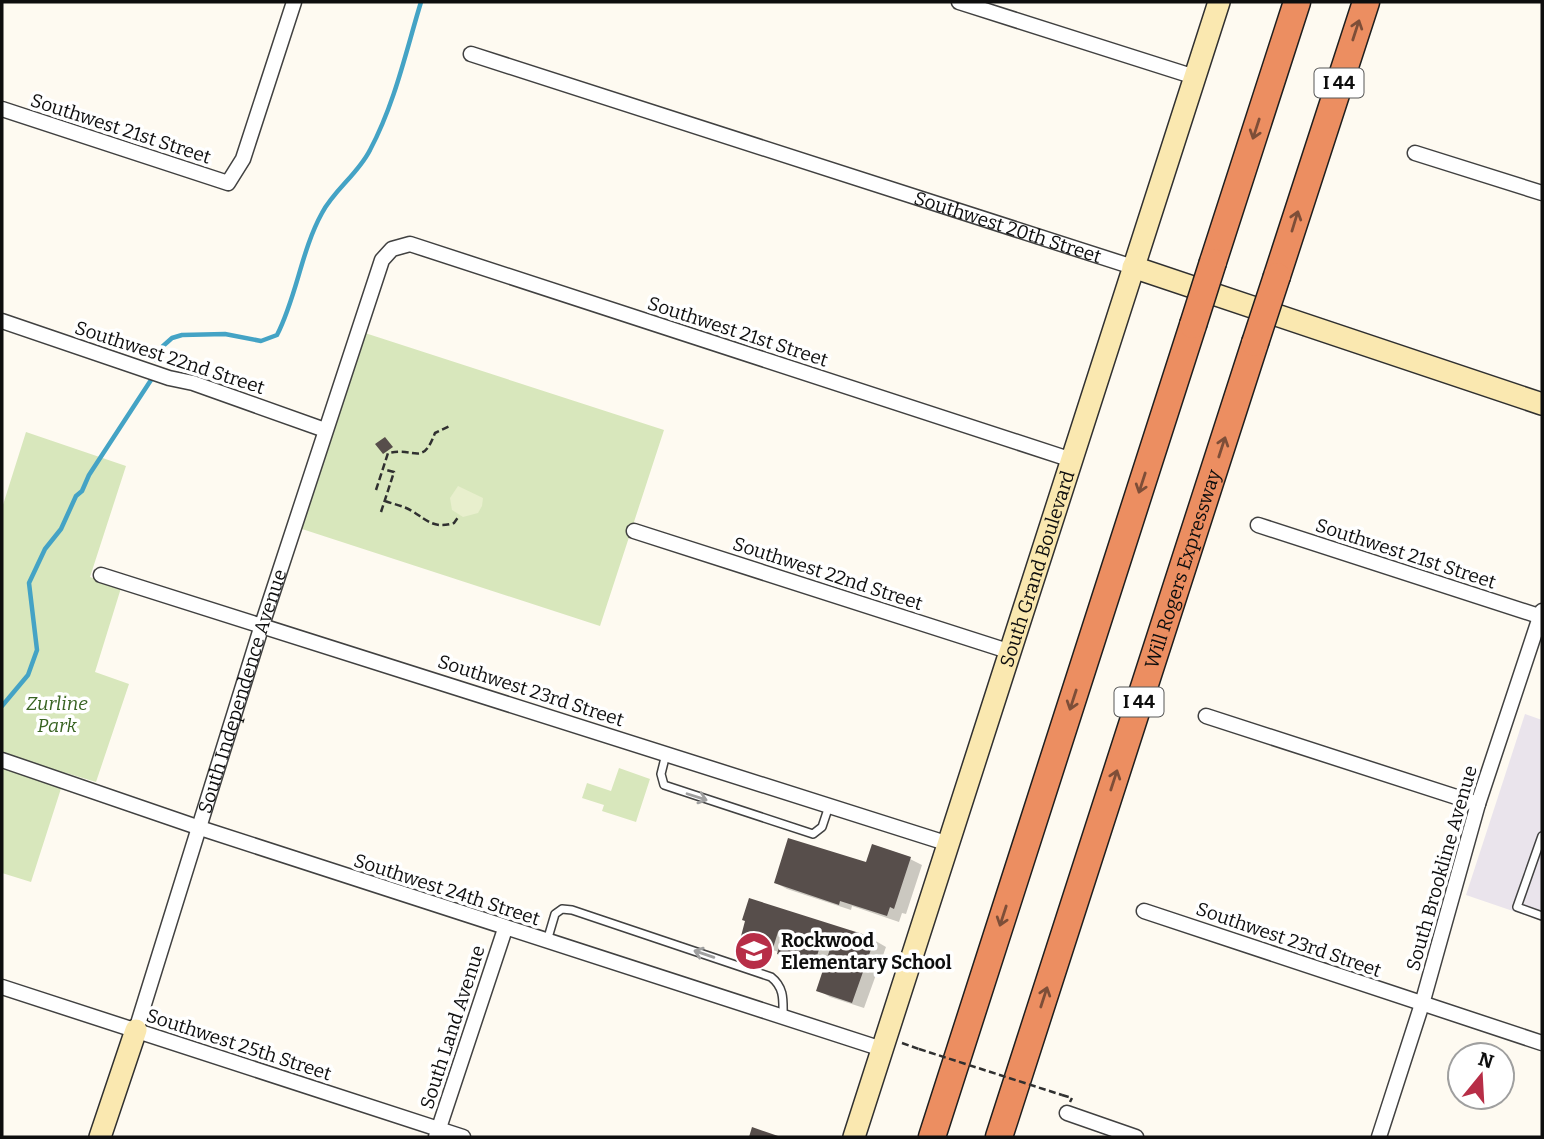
<svg xmlns="http://www.w3.org/2000/svg" width="1544" height="1139" font-family="Bitter,serif">
<style>
.industrial{fill:#eae4ec}
.green{fill:#d8e7bc}
.pitch{fill:#e8efcd}
.shadow{fill:#0003}
.lines{fill:none;stroke-linecap:round;stroke-linejoin:round}
.stream{stroke:#44a3c5;stroke-width:4.5}
.building{fill:#574e4b}
.lane-casing{stroke:#414141;stroke-width:10}
.street-casing{stroke:#414141;stroke-width:17}
.secondary-casing{stroke:#303030;stroke-width:24}
.highway-casing{stroke:#1f1f1f;stroke-width:29}
.path{stroke:#303030;stroke-width:2.5;stroke-dasharray:7 3.5;stroke-linecap:butt}
.lane{stroke:#fff;stroke-width:7}
.street{stroke:#fff;stroke-width:14}
.secondary{stroke:#fae8b0;stroke-width:21}
.highway{stroke:#ec8e61;stroke-width:26}
.highway-bridge-casing{stroke:#1f1f1f;stroke-width:29;stroke-linecap:butt}
.path-bridge{stroke:#303030;stroke-width:2.5;stroke-dasharray:7 3.5;stroke-linecap:butt}
.highway-bridge{stroke:#ec8e61;stroke-width:26}
.oneway{stroke:#7d4e38}
.oneway2{stroke:#9f9f9f}
.labels{text-anchor:middle;stroke-width:7;stroke-linejoin:round;paint-order:stroke}
.shield{fill:#fff;stroke:#565656;stroke-width:2}
.shield-label{font-size:18px;font-weight:bold;fill:#0e0e0e}
.street-label{font-size:19px;fill:#0e0e0e;stroke:#fff}
.park-label{font-size:19px;font-style:italic;fill:#386322;stroke:#fff}
.poi-label{font-size:19px;font-weight:bold;fill:#0e0e0e;stroke:#fff;text-anchor:start}
</style>
<rect width="100%" height="100%" fill="#fefaf1"/>
<path class="industrial" d="M 1525,714 L 1542,720 L 1542,921 L 1466,895 Z"/>
<path class="green" d="M 365,333 L 664,430 L 600,626 L 302,529 Z
M 26,432 L 126,466 L 90,577 L 121,588 L 95,672 L 129,684 L 96,782 L 66,773 L 31,882 L 2,873 L 2,508 Z
M 619,768 L 650,779 L 636,822 L 602,811 L 604,805 L 582,798 L 587,783 L 611,791 Z"/>
<path class="pitch" d="M 458,486 L 483,498 L 482,506 L 478,513 L 463,517 L 452,510 L 450,498 Z"/>
<path class="shadow" d="M 910,859 L 922,865 L 906,914 L 902,913 L 899,922 L 852,906 L 851,910 L 787,889 L 776,883 L 867,864 Z
M 747,921 L 874,940 L 886,947 L 864,1008 L 830,997 L 818,990 L 825,971 L 791,960 L 776,951 L 754,946 L 742,939 Z"/>
<g class="lines">
<path class="stream" d="M 156,360 L 163,346 L 172,338 L 182,335 L 225,334 L 261,341 L 277,335 C 297,296 301,251 322,213 C 334,190 358,174 370,150 C 395,103 406,51 421,2
M 2,706 L 28,675 L 37,650 L 29,583 L 45,549 L 61,529 L 76,496 L 82,491 L 89,475 L 151,380"/>
</g>
<path class="building" d="M 385,437 L 393,447 L 383,454 L 375,444 Z
M 788,838 L 866,862 L 872,844 L 911,857 L 894,909 L 890,907 L 887,916 L 840,901 L 839,905 L 774,883 Z
M 749,898 L 875,938 L 852,1003 L 816,991 L 830,949 L 820,946 L 814,966 L 777,954 L 783,934 L 778,932 L 773,948 L 740,940 L 745,921 L 742,920 Z
M 752,1127 L 781,1137 L 749,1137 Z"/>
<g class="lines">
<g class="lane-casing">
<path id="lane" d="M 666,754 L 661,774 L 664,785 L 813,834 L 822,827 L 829,806
M 1542,836 L 1517,907 L 1542,916
M 547,941 L 555,914 L 562,909 L 572,910 L 771,977 C 785,988 783,1001 783,1018"/>
</g>
<g class="street-casing">
<g id="street">
<path d="M 959,2 L 1195,77"/>
<path id="s1" d="M 471,54 L 1133,267"/>
<path d="M 2,109 L 228,183 L 243,159 L 294,2"/>
<path d="M 1415,153 L 1542,193"/>
<path d="M 2,321 L 169,378 L 193,383 L 325,430"/>
<path d="M 1258,525 L 1542,617"/>
<path d="M 634,531 L 1011,652"/>
<path d="M 101,575 L 949,844"/>
<path d="M 1206,716 L 1478,804"/>
<path d="M 2,760 L 200,828 L 882,1049"/>
<path d="M 1144,911 L 1542,1043"/>
<path d="M 2,987 L 463,1137"/>
<path id="s2" d="M 136,1030 L 262,625 L 382,260 L 392,249 L 410,244 L 1072,460"/>
<path d="M 1067,1113 L 1136,1137"/>
<path d="M 436,1137 L 505,929"/>
<path d="M 1379,1137 L 1422,1004 L 1478,804 L 1542,611"/>
</g>
</g>
<g class="secondary-casing">
<g id="secondary">
<path d="M 1133,267 L 1542,404"/>
<path d="M 100,1137 L 136,1030"/>
<path id="s3" d="M 854,1137 L 1219,2"/>
</g>
</g>
<g class="highway-casing">
<g id="highway">
<path d="M 1213,262 L 1297,2"/>
<path d="M 1277,276 L 1366,2"/>
<path d="M 932,1137 L 1193,325"/>
<path id="s4" d="M 999,1137 L 1255,343"/>
</g>
</g>
<path class="path" d="M 376,490 L 388,453 C 416,447 422,467 435,433 L 450,426
M 385,501 C 393,504 404,506 412,511 C 428,521 434,529 454,523 L 459,516
M 381,512 L 394,472 L 383,469
M 902,1043 L 919,1049
M 1062,1095 L 1072,1098 L 1070,1102"/>
<use href="#lane" class="lane"/>
<use href="#street" class="street"/>
<use href="#secondary" class="secondary"/>
<use href="#highway" class="highway"/>
<g class="highway-bridge-casing">
<path id="highway-bridge" d="M 1193,325 L 1213,262
M 1255,343 L 1277,276"/>
</g>
<path class="path-bridge" d="M 919,1049 L 1062,1095"/>
<use href="#highway-bridge" class="highway-bridge"/>
</g>
<defs><path id="oneway-shaft" d="M-6 0H5M1.5-3L5.5 0L1.5 3" fill="none" stroke-width="1.6" stroke-linecap="round" stroke-linejoin="round" transform="scale(1.75)"/></defs>
<g class="oneway">
<use href="#oneway-shaft" transform="translate(1356 30) rotate(-72)"/>
<use href="#oneway-shaft" transform="translate(1256 129) rotate(108)"/>
<use href="#oneway-shaft" transform="translate(1295 221) rotate(-73)"/>
<use href="#oneway-shaft" transform="translate(1222 447) rotate(-72)"/>
<use href="#oneway-shaft" transform="translate(1142 483) rotate(108)"/>
<use href="#oneway-shaft" transform="translate(1073 700) rotate(108)"/>
<use href="#oneway-shaft" transform="translate(1114 780) rotate(-72)"/>
<use href="#oneway-shaft" transform="translate(1003 916) rotate(108)"/>
<use href="#oneway-shaft" transform="translate(1044 997) rotate(-72)"/>
</g>
<g class="oneway2">
<use href="#oneway-shaft" transform="translate(697 797) rotate(18)"/>
<use href="#oneway-shaft" transform="translate(704 954) rotate(-161)"/>
</g>
<defs>
<g id="school-disc" transform="scale(2.0125)"><circle r="9.5" fill="#b72e47" stroke="#fff"/><path d="M0-5L7-2L0 1L-7-2ZM-4 1L0 2.5L4 1V4Q0 6-4 4Z" fill="#fff"/></g>
</defs>
<g fill-rule="evenodd">
<use href="#school-disc" x="754" y="951"/>
</g>
<g class="labels">
<g class="shield">
<rect x="1314.5" y="68.5" width="49" height="29" rx="5"/>
<rect x="1114.5" y="687.5" width="49" height="29" rx="5"/>
</g>
<g class="shield-label">
<text x="1339" y="89">I 44</text>
<text x="1139" y="708">I 44</text>
</g>
<g class="street-label">
<text transform="translate(121 128) rotate(18)" y="7">Southwest 21st Street</text>
<text dy="7" stroke="none"><textPath href="#s1" startOffset="564">Southwest 20th Street</textPath></text>
<text transform="translate(738 331) rotate(18)" y="7">Southwest 21st Street</text>
<text transform="translate(170 357) rotate(18)" y="7">Southwest 22nd Street</text>
<text transform="translate(1406 553) rotate(18)" y="7">Southwest 21st Street</text>
<text dy="7" stroke="none"><textPath href="#s4" startOffset="597">Will Rogers Expressway</textPath></text>
<text dy="7" stroke="none"><textPath href="#s3" startOffset="597">South Grand Boulevard</textPath></text>
<text transform="translate(828 573) rotate(18)" y="7">Southwest 22nd Street</text>
<text transform="translate(531 690) rotate(18)" y="7">Southwest 23rd Street</text>
<text dy="7" stroke="none"><textPath href="#s2" startOffset="355">South Independence Avenue</textPath></text>
<text transform="translate(1441 868) rotate(-74)" y="7">South Brookline Avenue</text>
<text transform="translate(447 889) rotate(18)" y="7">Southwest 24th Street</text>
<text transform="translate(1289 939) rotate(19)" y="7">Southwest 23rd Street</text>
<text transform="translate(452 1027) rotate(-72)" y="7">South Land Avenue</text>
<text transform="translate(239 1044) rotate(18)" y="7">Southwest 25th Street</text>
</g>
<g class="park-label">
<text x="57" y="710">Zurline<tspan x="57" dy="22">Park</tspan></text>
</g>
<g class="poi-label">
<text x="781" y="947">Rockwood<tspan x="781" dy="22">Elementary School</tspan></text>
</g>
</g>
<rect width="1544" height="1139" fill="none" stroke="#0e0e0e" stroke-width="7"/>
<g transform="translate(1481 1076) rotate(18)"><circle r="33" fill="#ffffff" stroke="#9f9f9f" stroke-width="2"/>
<path d="M0-5L12 26L0 18L-12 26Z" fill="#b72e47"/>
<text y="-10" font-size="19" font-weight="bold" text-anchor="middle" fill="#0e0e0e">N</text>
</g>
</svg>
